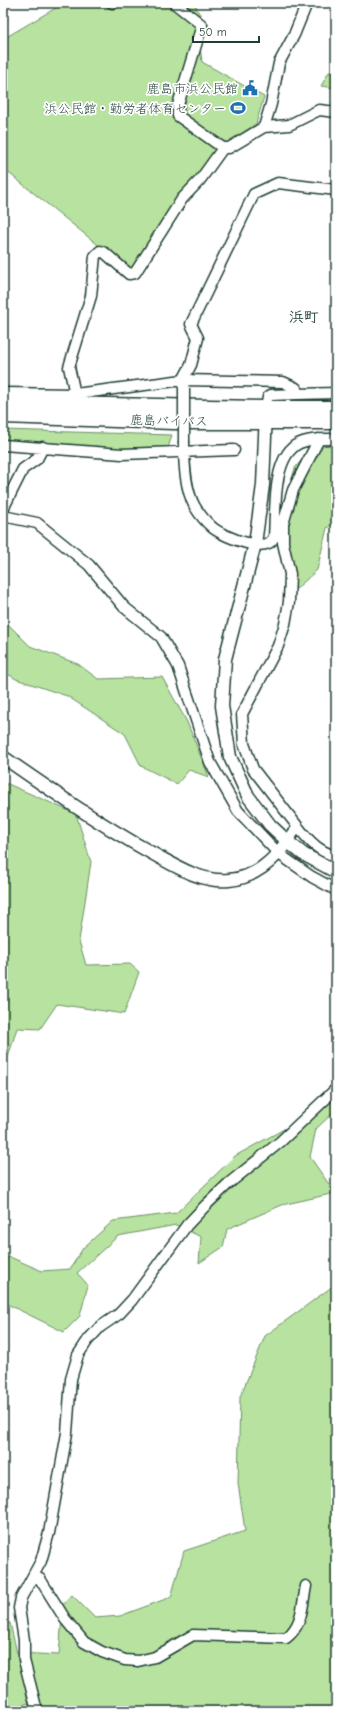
<svg xmlns="http://www.w3.org/2000/svg" width="339" height="1714" font-family="'Comic Neue','Klee One',sans-serif">
<style>
.green{fill:#b8e29f;stroke:#6c906a}
.lines{fill:none;stroke-linecap:round;stroke-linejoin:round}
.minor-casing{stroke:#1f3d34;stroke-width:13}
.tertiary-casing{stroke:#1f3d34;stroke-width:15}
.trunk-casing{stroke:#1f3d34;stroke-width:19}
.minor{stroke:#fff;stroke-width:10}
.tertiary{stroke:#fff;stroke-width:12}
.trunk{stroke:#fff;stroke-width:16}
.minor-bridge-casing{stroke:#1f3d34;stroke-width:13;stroke-linecap:butt}
.minor-bridge{stroke:#fff;stroke-width:10}
.labels{text-anchor:middle;stroke-width:3.5;stroke-linejoin:round;paint-order:stroke}
.poi-label{font-size:13px;fill:#1f3d34;stroke:#fff;text-anchor:end}
.street-label{font-size:13px;fill:#1f3d34;stroke:#fff}
.quarter-label{font-size:15px;font-weight:bold;fill:#1f3d34;stroke:#fff}
</style>
<rect width="100%" height="100%" fill="#fff"/>
<filter id="ink" filterUnits="userSpaceOnUse"><feTurbulence type="fractalNoise" baseFrequency=".025" numOctaves="2"/><feDisplacementMap in="SourceGraphic" scale="8" xChannelSelector="R" yChannelSelector="G"/><feConvolveMatrix kernelMatrix="1 2 1 2 8 2 1 2 1" color-interpolation-filters="sRGB"/></filter>
<g filter="url(#ink)">
<path class="green" d="M 64,3 L 197,3 L 196,8 L 204,21 L 200,46 L 202,62 L 264,97 L 256,124 L 216,150 L 135,268 L 128,269 L 5,170 L 3,173 L 3,39 Z
M 329,72 L 336,73 L 336,88 L 321,86 Z
M 3,430 L 172,435 L 168,448 L 121,458 L 3,447 Z
M 314,445 L 336,445 L 336,521 L 327,528 L 317,570 L 296,589 L 282,553 L 281,517 L 295,468 Z
M 3,619 L 30,646 L 78,664 L 98,679 L 162,677 L 187,722 L 209,777 L 189,770 L 177,784 L 141,766 L 125,734 L 67,696 L 16,679 L 3,671 Z
M 3,784 L 8,784 L 76,814 L 91,862 L 79,941 L 86,965 L 130,964 L 139,972 L 124,1014 L 57,1004 L 40,1029 L 17,1028 L 5,1067 L 3,1070 Z
M 336,1080 L 336,1110 L 316,1129 L 310,1157 L 335,1193 L 282,1205 L 227,1229 L 223,1247 L 199,1263 L 201,1237 L 176,1225 L 118,1236 L 77,1273 L 88,1285 L 80,1316 L 64,1332 L 3,1302 L 3,1260 L 10,1257 L 42,1271 L 70,1269 L 83,1248 L 113,1221 L 176,1213 L 235,1156 L 295,1123 Z
M 333,1286 L 336,1293 L 336,1711 L 40,1711 L 39,1702 L 24,1704 L 24,1711 L 3,1711 L 3,1622 L 10,1623 L 17,1653 L 59,1655 L 63,1605 L 72,1595 L 95,1618 L 120,1616 L 171,1597 L 184,1551 L 245,1531 L 238,1483 L 240,1397 L 265,1336 Z"/>
<g class="lines">
<g class="minor-casing">
<path id="minor" d="M 112,3 L 113,3
M 174,3 L 202,25 L 178,105 L 178,116 L 223,148 L 229,148 L 264,127 L 289,125 L 319,110 L 336,112
M 264,127 L 271,104 L 279,63 L 294,35 L 307,3
M 183,385 L 183,380 L 191,365 L 198,338 L 191,324 L 254,194 L 278,183 L 336,190
M 3,393 L 75,394 L 183,380 L 283,382 L 296,388 L 297,394 L 336,393
M 75,394 L 69,367 L 91,296 L 95,256 L 100,251 L 105,253 L 129,274 L 135,273 L 182,199 L 200,180 L 223,148
M 266,409 L 268,397 L 271,395 L 297,394
M 184,443 C 184,464 185,489 195,507 C 200,515 206,522 213,528 C 225,537 267,555 274,537 C 276,511 272,461 296,445 C 308,438 323,439 336,439
M 3,445 L 122,454 L 234,450
M 3,509 L 23,469 L 37,459 L 43,447
M 3,516 L 37,523 L 89,565 L 124,607 L 161,637 L 178,666 L 210,762 L 238,811 L 279,854 L 312,877 L 336,890
M 298,827 L 253,769 L 244,744 L 242,714 L 278,646 L 285,624 L 289,602 L 290,574 L 283,543 L 283,524 L 293,490 L 319,439
M 287,841 L 298,827 C 309,841 319,852 336,856
M 34,1576 L 40,1579 L 65,1619 L 84,1642 L 102,1652 L 125,1660 L 138,1661 L 155,1657 L 193,1635 L 286,1638 C 303,1625 302,1606 306,1586
M 37,1711 L 24,1660 L 24,1640 L 19,1608 L 21,1598 L 41,1561 L 49,1533 L 67,1433 L 71,1379 L 78,1355 L 88,1340 L 100,1327 L 119,1314 L 132,1300 L 187,1225 L 206,1205 L 228,1184 L 280,1142 L 336,1089"/>
</g>
<g class="tertiary-casing">
<path id="tertiary" d="M 266,412 L 263,485 L 255,544 L 225,659 L 222,706 L 230,757 L 248,796 L 270,825 L 287,841 L 303,854 L 336,872
M 3,757 C 52,791 98,823 150,852 C 174,865 201,883 229,880 C 254,878 274,861 287,841"/>
</g>
<g class="trunk-casing">
<path id="trunk" d="M 3,404 L 266,409 L 336,409
M 3,415 L 173,421 L 336,421"/>
</g>
<use href="#minor" class="minor"/>
<use href="#tertiary" class="tertiary"/>
<use href="#trunk" class="trunk"/>
<g class="minor-bridge-casing">
<path id="minor-bridge" d="M 184,388 L 184,443"/>
</g>
<use href="#minor-bridge" class="minor-bridge"/>
</g>
</g>
<defs>
<g id="civic-bare" transform="scale(1.2)"><path d="M-.6-6.5H3V-4.5H.6V-3L4-1V1h2V6H-6V1h2V-1L-.6-3ZM-1.2 2.5V6h2.4V2.5Z" fill="#1f6fb2" stroke="#fff" stroke-width="2.5" paint-order="stroke"/></g>
<g id="stadium-bare" transform="scale(1.2)"><path d="M0-5a6.5 5 0 1 0 0 10a6.5 5 0 1 0 0-10ZM-3.5-1.8h7v3.6h-7Z" fill="#1f6fb2" stroke="#fff" stroke-width="2.5" paint-order="stroke"/></g>
</defs>
<g fill-rule="evenodd">
<use href="#civic-bare" x="250" y="88"/>
<use href="#stadium-bare" x="238" y="108"/>
</g>
<g class="labels">
<g class="poi-label">
<text x="238" y="93">鹿島市浜公民館</text>
<text x="226" y="113">浜公民館・勤労者体育センター</text>
</g>
<g class="street-label">
<text transform="translate(169 420) rotate(1)" y="5">鹿島バイパス</text>
</g>
<g class="quarter-label">
<text x="304" y="322">浜町</text>
</g>
</g>
<rect width="339" height="1714" fill="none" stroke="#fff" stroke-width="16"/>
<rect x="8" y="8" width="323" height="1698" fill="none" stroke="#1f3d34" stroke-width="1.5" filter="url(#ink)"/>
<path d="M193 36v6h66v-6" fill="none" stroke="#1f3d34" stroke-width="2"/>
<text x="199" y="36" font-size="12" fill="#1f3d34" stroke="#ffffff" stroke-width="3" paint-order="stroke">50 m</text>
</svg>
